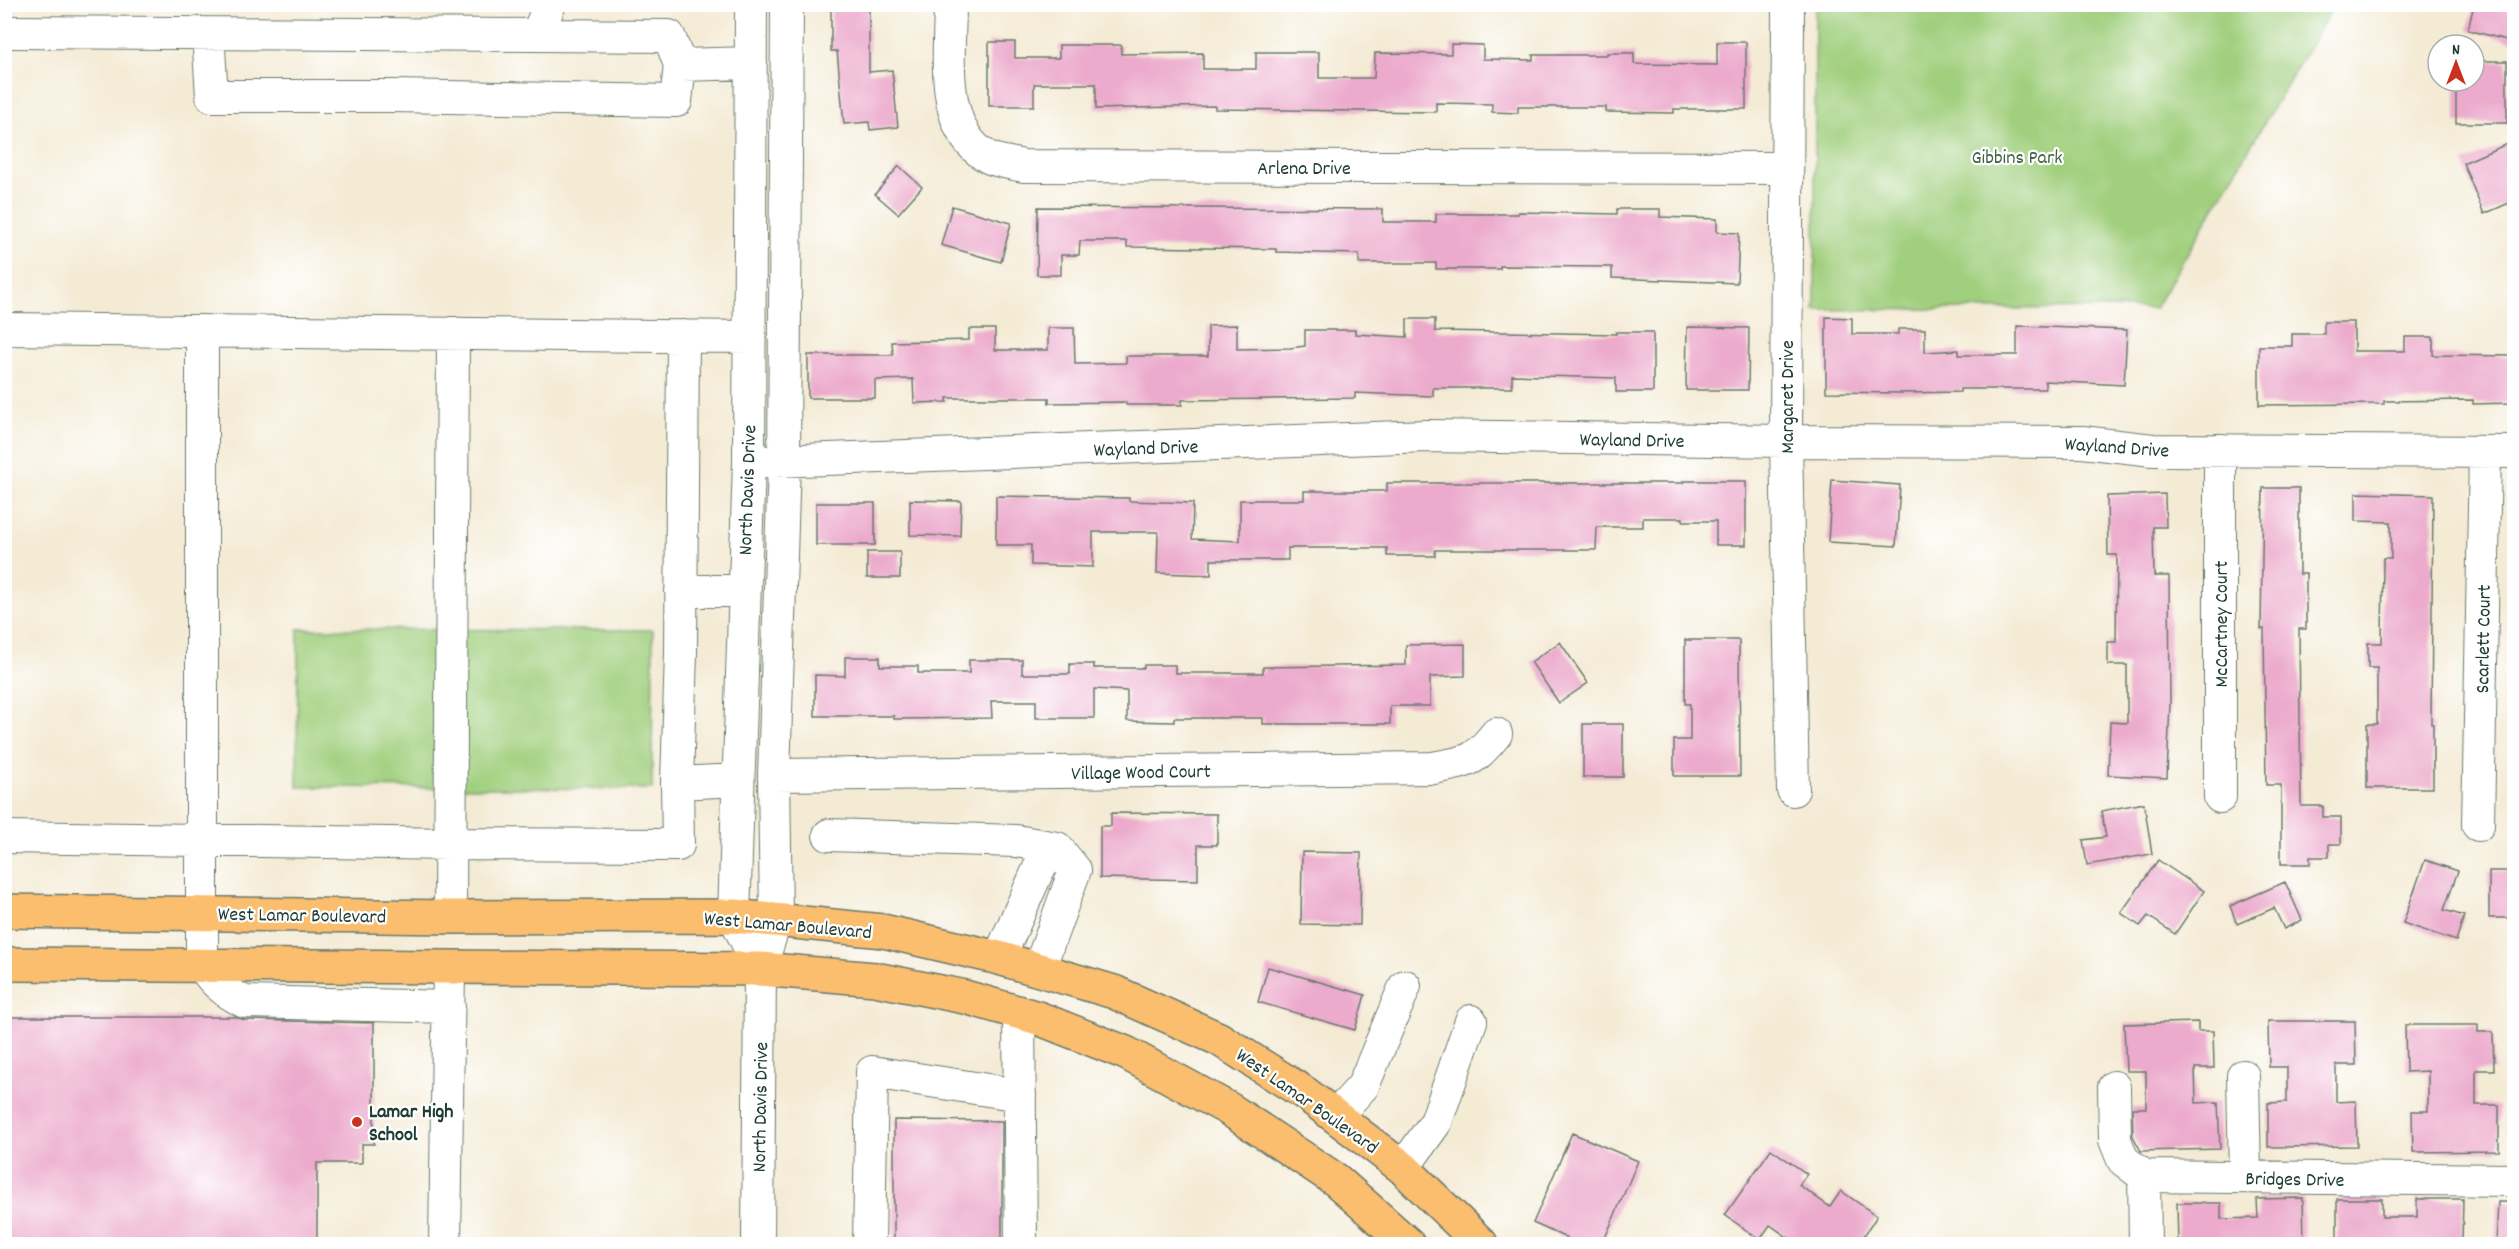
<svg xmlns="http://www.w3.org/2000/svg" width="2519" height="1249" font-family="Dekko,sans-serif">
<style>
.green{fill:#a0cf7d;stroke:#608658;stroke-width:1.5}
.building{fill:#ecaacc}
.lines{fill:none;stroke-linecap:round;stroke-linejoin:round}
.minor-casing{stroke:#6a7a6c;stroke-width:34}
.major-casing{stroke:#6a7a6c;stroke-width:36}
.minor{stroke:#fff;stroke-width:32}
.major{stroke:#fbbd6e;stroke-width:33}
.poi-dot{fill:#c8321e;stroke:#fff;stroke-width:2}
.labels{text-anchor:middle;stroke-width:4.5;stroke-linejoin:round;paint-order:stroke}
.park-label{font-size:20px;fill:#3f6246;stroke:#fff}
.street-label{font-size:20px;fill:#1f3d34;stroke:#fff}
.poi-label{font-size:20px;font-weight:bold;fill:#1f3d34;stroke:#fff;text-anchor:start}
</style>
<rect width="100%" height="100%" fill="#fff"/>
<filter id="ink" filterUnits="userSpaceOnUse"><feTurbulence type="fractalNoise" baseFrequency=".0167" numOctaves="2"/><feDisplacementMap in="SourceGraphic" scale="12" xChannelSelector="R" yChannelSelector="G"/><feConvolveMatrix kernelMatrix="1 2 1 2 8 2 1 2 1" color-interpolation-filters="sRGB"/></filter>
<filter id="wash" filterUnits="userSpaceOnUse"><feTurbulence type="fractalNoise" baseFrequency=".008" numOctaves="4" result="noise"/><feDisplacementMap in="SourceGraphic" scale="24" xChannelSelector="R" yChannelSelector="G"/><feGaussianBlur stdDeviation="1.35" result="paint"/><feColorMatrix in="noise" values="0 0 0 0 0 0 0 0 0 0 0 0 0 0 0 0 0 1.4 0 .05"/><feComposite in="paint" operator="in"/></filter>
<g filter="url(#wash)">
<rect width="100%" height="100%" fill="#f4ebd5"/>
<path class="green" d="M 1815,5 L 1815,4 L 2334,5 L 2155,308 L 1815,310 Z
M 298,629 L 653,630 L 652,789 L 297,787 Z"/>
<g id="blocks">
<path class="building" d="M 831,4 L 869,4 L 869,72 L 892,70 L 898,127 L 870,130 L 869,122 L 844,124 L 837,51 L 831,51 Z
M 2474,4 L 2514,4 L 2514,42 L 2468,30 Z
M 989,42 L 1015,42 L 1015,58 L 1059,58 L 1059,45 L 1121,45 L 1121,54 L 1203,53 L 1203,69 L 1256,69 L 1256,52 L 1319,52 L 1319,78 L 1374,78 L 1375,53 L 1451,54 L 1451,44 L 1483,45 L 1483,59 L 1533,60 L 1533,55 L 1607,55 L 1607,53 L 1634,53 L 1634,64 L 1717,65 L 1717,42 L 1746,42 L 1746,109 L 1674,109 L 1674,113 L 1606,112 L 1606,107 L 1518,107 L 1518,113 L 1492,112 L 1492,104 L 1436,103 L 1436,112 L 1215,109 L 1215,106 L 1096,109 L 1096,84 L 1034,84 L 1034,106 L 989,106 Z
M 2474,61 L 2507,61 L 2507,123 L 2456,123 L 2456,81 L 2474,81 Z
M 2509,143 L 2514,156 L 2514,201 L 2484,214 L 2463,163 Z
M 899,166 L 922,187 L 898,214 L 875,194 Z
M 952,206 L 1011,223 L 1001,262 L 941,245 Z
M 1038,207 L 1383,209 L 1383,222 L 1436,222 L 1436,214 L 1518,214 L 1518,212 L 1617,214 L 1617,209 L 1660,209 L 1660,217 L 1717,219 L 1717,232 L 1739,233 L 1737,283 L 1612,278 L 1612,267 L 1500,266 L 1500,269 L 1436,269 L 1436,263 L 1359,263 L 1359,254 L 1276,252 L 1276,249 L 1127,247 L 1127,241 L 1080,241 L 1079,255 L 1061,255 L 1061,275 L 1037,275 Z
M 1826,317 L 1852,318 L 1852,334 L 1898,334 L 1898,329 L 1925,329 L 1925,352 L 1959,350 L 1959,355 L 2017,355 L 2017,326 L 2127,330 L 2124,385 L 2045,381 L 2045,389 L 1960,389 L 1960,392 L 1901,393 L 1826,392 Z
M 1407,319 L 1435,319 L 1435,331 L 1616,334 L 1616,332 L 1653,332 L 1653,392 L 1616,392 L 1616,378 L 1512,375 L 1512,388 L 1433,388 L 1433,396 L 1355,393 L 1355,398 L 1182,400 L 1182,405 L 1126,405 L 1126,402 L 1049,403 L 1049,398 L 947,398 L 947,402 L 914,403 L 913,379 L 875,380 L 875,398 L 808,398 L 808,355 L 893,355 L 892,342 L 969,340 L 969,329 L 995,329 L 995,350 L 1048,350 L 1048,328 L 1074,328 L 1075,364 L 1126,363 L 1126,356 L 1208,356 L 1208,326 L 1237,325 L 1237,349 L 1290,348 L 1305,346 L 1305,330 L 1355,330 L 1355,334 L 1407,337 Z
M 2324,322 L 2354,322 L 2354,351 L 2405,351 L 2405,337 L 2433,337 L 2433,355 L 2514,356 L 2514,403 L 2473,404 L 2473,400 L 2384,401 L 2384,404 L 2259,405 L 2259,346 L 2292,346 L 2292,334 L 2324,334 Z
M 1687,327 L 1749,328 L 1748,390 L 1686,390 Z
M 1832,480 L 1900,485 L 1896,546 L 1828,542 Z
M 1683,481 L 1746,481 L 1746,545 L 1716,545 L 1716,521 L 1683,521 L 1683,518 L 1643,518 L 1643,527 L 1597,527 L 1596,550 L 1435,550 L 1435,556 L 1387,556 L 1387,548 L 1288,548 L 1288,560 L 1211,560 L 1211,575 L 1157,573 L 1158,532 L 1093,532 L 1093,567 L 1031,565 L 1031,545 L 996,545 L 996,496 L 1129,498 L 1129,501 L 1193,503 L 1192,539 L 1240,541 L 1240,500 L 1304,500 L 1304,491 L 1387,491 L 1387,483 L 1683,483 Z
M 2263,488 L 2299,488 L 2299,574 L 2306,574 L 2306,629 L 2299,629 L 2301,806 L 2323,806 L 2323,817 L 2341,817 L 2341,844 L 2329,844 L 2329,857 L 2310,857 L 2310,864 L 2281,864 L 2281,785 L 2266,785 L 2264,629 L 2261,629 Z
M 2356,493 L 2433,495 L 2431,724 L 2433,724 L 2433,788 L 2367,788 L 2367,724 L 2377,724 L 2377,668 L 2368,668 L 2368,643 L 2382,643 L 2383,558 L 2391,558 L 2391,522 L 2356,521 Z
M 2165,494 L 2166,527 L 2153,527 L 2154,576 L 2169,576 L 2170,702 L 2167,778 L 2108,775 L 2110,722 L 2127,723 L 2127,665 L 2108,665 L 2108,642 L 2116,642 L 2117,555 L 2108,555 L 2107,496 Z
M 910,500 L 961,501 L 960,536 L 910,535 Z
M 816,503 L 875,503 L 875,545 L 816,545 Z
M 867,552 L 900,552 L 900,578 L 867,578 Z
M 1685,640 L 1739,640 L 1740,776 L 1674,776 L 1674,740 L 1690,740 L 1690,704 L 1685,704 Z
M 1560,642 L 1588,683 L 1559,703 L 1531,662 Z
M 1465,644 L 1465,676 L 1430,677 L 1430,706 L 1390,706 L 1390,724 L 1263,724 L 1263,718 L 1174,718 L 1174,722 L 1127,721 L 1127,691 L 1094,689 L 1094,718 L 1036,718 L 1036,701 L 991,701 L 992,718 L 894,719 L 894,716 L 815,716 L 815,675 L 845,676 L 845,657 L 880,657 L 880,666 L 918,666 L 918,673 L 969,673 L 969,660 L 1022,660 L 1022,674 L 1070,674 L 1070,664 L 1094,664 L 1094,668 L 1144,668 L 1144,665 L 1175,665 L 1175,673 L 1263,673 L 1263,667 L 1406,665 L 1406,645 Z
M 1583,724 L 1623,724 L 1623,777 L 1583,777 Z
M 2144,803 L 2152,854 L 2087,865 L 2083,840 L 2106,837 L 2101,811 Z
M 1111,813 L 1217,814 L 1217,845 L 1198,845 L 1198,880 L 1100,878 L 1100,826 L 1111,826 Z
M 1302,852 L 1361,853 L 1360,925 L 1301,924 Z
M 2158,860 L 2204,891 L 2175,934 L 2148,916 L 2140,926 L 2121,913 Z
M 2425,860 L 2458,871 L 2444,910 L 2464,916 L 2456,941 L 2403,923 Z
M 2489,871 L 2514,871 L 2514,918 L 2489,918 Z
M 2285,882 L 2302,920 L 2284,929 L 2274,908 L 2237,924 L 2230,906 Z
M 1268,967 L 1365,995 L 1355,1030 L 1258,1002 Z
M 4,1017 L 235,1017 L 245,1020 L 374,1023 L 374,1144 L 362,1144 L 362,1163 L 317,1163 L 317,1245 L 4,1245 Z
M 2268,1021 L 2355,1021 L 2356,1065 L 2336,1065 L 2336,1102 L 2356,1101 L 2357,1146 L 2268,1147 L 2268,1103 L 2287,1102 L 2287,1067 L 2269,1067 Z
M 2198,1022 L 2198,1031 L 2213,1031 L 2214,1068 L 2195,1068 L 2196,1103 L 2218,1102 L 2220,1149 L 2141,1151 L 2133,1136 L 2132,1108 L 2146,1108 L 2146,1071 L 2126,1071 L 2124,1024 Z
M 2405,1025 L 2478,1025 L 2478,1032 L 2493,1032 L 2494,1070 L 2476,1070 L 2476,1105 L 2499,1105 L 2499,1151 L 2413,1152 L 2412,1111 L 2428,1111 L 2428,1071 L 2406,1072 Z
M 894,1120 L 1002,1121 L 1002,1245 L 894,1245 Z
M 1572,1133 L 1638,1161 L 1602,1245 L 1582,1245 L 1533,1223 Z
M 1771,1149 L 1807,1174 L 1799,1185 L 1830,1207 L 1841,1191 L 1877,1216 L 1858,1245 L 1799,1245 L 1770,1225 L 1760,1240 L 1725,1215 Z
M 2303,1198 L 2304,1245 L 2178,1245 L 2177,1203 L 2221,1203 L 2221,1219 L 2258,1218 L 2257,1199 Z
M 2337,1199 L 2382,1199 L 2382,1217 L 2417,1217 L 2417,1199 L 2463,1199 L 2462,1245 L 2337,1245 Z
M 2498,1202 L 2514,1202 L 2514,1245 L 2496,1245 Z"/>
</g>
</g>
<g filter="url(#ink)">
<use href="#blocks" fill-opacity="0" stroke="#6a7a6c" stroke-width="1.5"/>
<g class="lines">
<g class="minor-casing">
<path id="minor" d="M 751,4 L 749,462 L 734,916 L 760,969
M 950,4 C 950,52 938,130 988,157 C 997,162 1013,163 1023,166 L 1787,168
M 1788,4 L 1786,441 L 1793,790
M 4,32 L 537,35 L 550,4
M 208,34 L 212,96 L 392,96 L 676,101 L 680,65
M 537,35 L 669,36 L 680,65 L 751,63
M 4,329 L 748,337
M 202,331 L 202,965 C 214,983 226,993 245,1002 L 449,1007
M 749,462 L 1426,436 L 1786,441 L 2082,442 L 2153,450 L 2514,452
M 681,591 L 743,591
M 774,775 L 1433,768 C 1468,761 1472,764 1496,734
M 677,783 L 738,780
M 2220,797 L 2220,450
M 2478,825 L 2485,452
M 829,835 L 1016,841 L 1057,848 L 1075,870 L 1039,969
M 4,837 L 451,844 L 678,845 L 677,783 L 681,652 L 683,336
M 450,917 L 453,333
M 999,958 L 1039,868 L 1057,848
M 1019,1012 L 1021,1244
M 2243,1076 L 2245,1177
M 2114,1087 L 2115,1140 L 2123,1160 L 2144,1176
M 1336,1116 L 1363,1086 L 1405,986
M 1403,1168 L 1436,1122 L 1471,1021
M 445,1244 L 449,967
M 758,1244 L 760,969 L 776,919 L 774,775 L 784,462 L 787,4
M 869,1244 L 872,1072 L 1020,1095
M 2145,1244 L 2144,1176 L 2514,1180"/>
</g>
<g class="major-casing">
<path id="major" d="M 4,911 L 450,917 L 734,916 L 883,931 L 999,958 L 1114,992 L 1219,1039 L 1306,1094 L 1403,1168 L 1481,1244
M 4,964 L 760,969 L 875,979 L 965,997 L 1038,1018 L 1126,1053 L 1229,1109 L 1336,1180 L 1408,1244"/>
</g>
<use href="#minor" class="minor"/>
<use href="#major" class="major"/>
</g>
</g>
<circle class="poi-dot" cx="357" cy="1122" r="6"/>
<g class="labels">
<g class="park-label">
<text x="2017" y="163">Gibbins Park</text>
</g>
<g class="street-label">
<text x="1304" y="174">Arlena Drive</text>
<text transform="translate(1786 397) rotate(-90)" y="7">Margaret Drive</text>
<text transform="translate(1632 439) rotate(1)" y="7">Wayland Drive</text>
<text transform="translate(2117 446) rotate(4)" y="7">Wayland Drive</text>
<text transform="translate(1146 447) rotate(-2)" y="7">Wayland Drive</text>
<text transform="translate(746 490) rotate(-88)" y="7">North Davis Drive</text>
<text transform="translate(2220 624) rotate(-90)" y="7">McCartney Court</text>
<text transform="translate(2482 639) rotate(-89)" y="7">Scarlett Court</text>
<text transform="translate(1141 771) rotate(-1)" y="7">Village Wood Court</text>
<text transform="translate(302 914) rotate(1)" y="7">West Lamar Boulevard</text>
<text transform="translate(788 924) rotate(5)" y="7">West Lamar Boulevard</text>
<text transform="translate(1308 1100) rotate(35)" y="7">West Lamar Boulevard</text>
<text transform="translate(759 1107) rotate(-89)" y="7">North Davis Drive</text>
<text transform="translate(2295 1178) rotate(1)" y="7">Bridges Drive</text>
</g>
<g class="poi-label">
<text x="369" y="1117">Lamar High<tspan x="369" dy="23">School</tspan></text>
</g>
</g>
<rect width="2519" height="1249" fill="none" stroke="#fff" stroke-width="24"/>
<g transform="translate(2456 63)"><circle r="28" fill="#ffffff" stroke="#a5b1ae" stroke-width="1.5"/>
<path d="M0-4.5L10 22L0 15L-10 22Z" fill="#c8321e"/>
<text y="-9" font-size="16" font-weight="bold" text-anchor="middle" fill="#1f3d34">N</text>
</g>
</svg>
